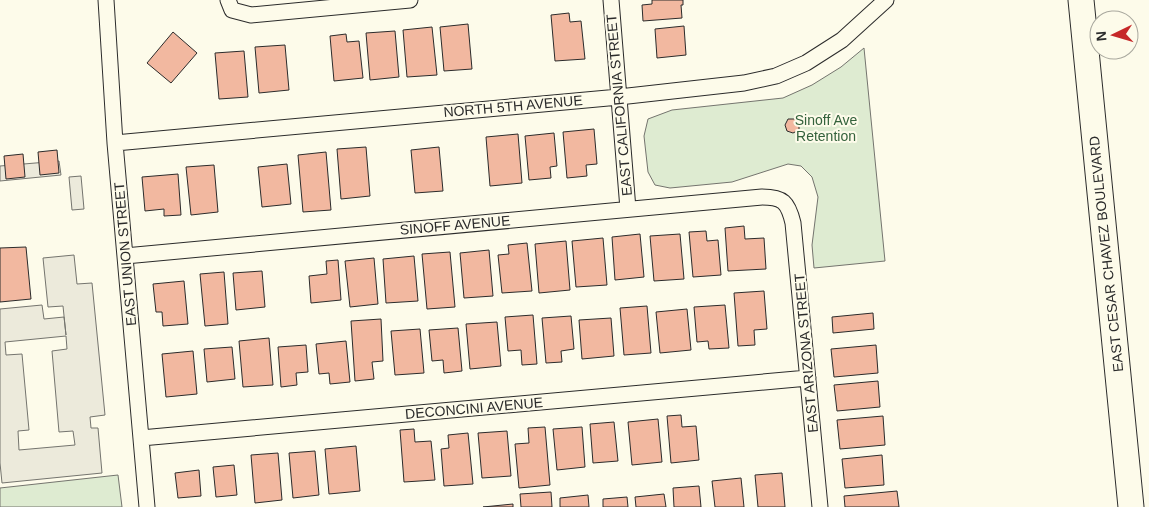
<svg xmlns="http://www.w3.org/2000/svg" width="1149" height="507" font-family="Helvetica,sans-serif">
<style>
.green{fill:#deebd1;stroke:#74746e}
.parking{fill:#eceadb;stroke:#74746e;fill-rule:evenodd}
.building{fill:#f2b8a0;stroke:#2b2b2b}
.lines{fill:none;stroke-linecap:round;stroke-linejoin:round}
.minor-casing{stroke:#2b2b2b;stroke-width:17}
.trunk-casing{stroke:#2b2b2b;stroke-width:27}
.minor{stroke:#fdfbea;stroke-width:15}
.trunk{stroke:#fdfbea;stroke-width:25}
.labels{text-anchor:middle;stroke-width:4;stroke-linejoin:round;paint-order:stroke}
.street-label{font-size:14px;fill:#2b2b2b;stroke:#fdfbea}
.park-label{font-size:14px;fill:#34623c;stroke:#fdfbea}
</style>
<rect width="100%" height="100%" fill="#fdfbea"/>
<path class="green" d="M 864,48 L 885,261 L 814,268 L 812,245 L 818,197 L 812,177 L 801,166 L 788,164 L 732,182 L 670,188 L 655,185 L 648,172 L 644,136 L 648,119 L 672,110 L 783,98 L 812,85 L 841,67 Z
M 118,475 L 122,507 L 0,507 L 0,488 Z"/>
<path class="parking" d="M 59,161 L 61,175 L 0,181 L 0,166 Z
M 81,176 L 84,209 L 72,210 L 69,177 Z
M 74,255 L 77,284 L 92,283 L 105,415 L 90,417 L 91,428 L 98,428 L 102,473 L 2,483 L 0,463 L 0,309 L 42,305 L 44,319 L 64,317 L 66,335 L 63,306 L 48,307 L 43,258 ZM 66,336 L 67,349 L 52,351 L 59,432 L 73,431 L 75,445 L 19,450 L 18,431 L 29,430 L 22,354 L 6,355 L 5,342 Z"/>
<path class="building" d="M 652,0 L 683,0 L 683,5 L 681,5 L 682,18 L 643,21 L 642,5 L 652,4 Z
M 569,13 L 570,22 L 581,21 L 585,59 L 555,61 L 551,15 Z
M 468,24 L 472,69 L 444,71 L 440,27 Z
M 684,26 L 686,55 L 657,58 L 655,29 Z
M 432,27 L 437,75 L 407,77 L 403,30 Z
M 395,31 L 399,77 L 370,80 L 366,33 Z
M 173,32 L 197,53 L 171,83 L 147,63 Z
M 346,34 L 347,42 L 359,41 L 363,78 L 334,81 L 330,36 Z
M 285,45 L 289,90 L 259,93 L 255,47 Z
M 244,51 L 248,97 L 219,99 L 215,53 Z
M 788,119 L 795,119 L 799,124 L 799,130 L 793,133 L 787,131 L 785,125 Z
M 594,129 L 597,164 L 586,165 L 587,176 L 567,178 L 563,132 Z
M 554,133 L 557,166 L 550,167 L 551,178 L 529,180 L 525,136 Z
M 518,134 L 522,183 L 490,186 L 486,137 Z
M 366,147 L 370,196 L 341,199 L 337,149 Z
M 439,147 L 443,191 L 415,193 L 411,150 Z
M 57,150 L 59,173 L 40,175 L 38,152 Z
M 326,152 L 331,210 L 303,212 L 298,155 Z
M 23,154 L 25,177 L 6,179 L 4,156 Z
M 287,164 L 291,204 L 262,207 L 258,167 Z
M 214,165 L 218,212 L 191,215 L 186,167 Z
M 178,174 L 181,215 L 164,216 L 164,209 L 145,211 L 142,177 Z
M 744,226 L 745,239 L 764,238 L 766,269 L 728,271 L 725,228 Z
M 706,231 L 707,241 L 718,240 L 721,275 L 693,277 L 689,232 Z
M 640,234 L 644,277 L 615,280 L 612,237 Z
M 680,234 L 684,279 L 654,281 L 650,236 Z
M 603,238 L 607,285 L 576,287 L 572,241 Z
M 566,241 L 570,290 L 539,293 L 535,244 Z
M 527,243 L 532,291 L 502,293 L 498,255 L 509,254 L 508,245 Z
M 26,247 L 31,299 L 0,302 L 0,248 Z
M 489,250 L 493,296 L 464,298 L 460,253 Z
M 450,252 L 455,307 L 427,309 L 422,254 Z
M 414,256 L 418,301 L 386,303 L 383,259 Z
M 374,258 L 378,304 L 350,307 L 345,261 Z
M 338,260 L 341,300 L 311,303 L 309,276 L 327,274 L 326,261 Z
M 262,271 L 265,307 L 236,310 L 233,273 Z
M 224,272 L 228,324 L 205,326 L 200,274 Z
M 184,281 L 188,324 L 163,326 L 162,312 L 156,312 L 153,284 Z
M 764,291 L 767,329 L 754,330 L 755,345 L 738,346 L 734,293 Z
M 725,305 L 729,348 L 709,349 L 708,341 L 697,342 L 694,307 Z
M 647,306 L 651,353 L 624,355 L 620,308 Z
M 687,309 L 691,350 L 660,353 L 656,312 Z
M 873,313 L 874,329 L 833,333 L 832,317 Z
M 533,315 L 537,364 L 522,365 L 521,350 L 508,351 L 505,317 Z
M 571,316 L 574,349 L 561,351 L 562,362 L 546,363 L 542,318 Z
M 611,318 L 614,356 L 582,359 L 579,320 Z
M 381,319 L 383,361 L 372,362 L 374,379 L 355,381 L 351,321 Z
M 497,322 L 501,366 L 470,369 L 466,324 Z
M 458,328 L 462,371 L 444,373 L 443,360 L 432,361 L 429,330 Z
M 420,329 L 424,373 L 395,375 L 391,331 Z
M 269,338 L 273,385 L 243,387 L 239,341 Z
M 346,341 L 350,382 L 330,384 L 329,373 L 319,374 L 316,344 Z
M 306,345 L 308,372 L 296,373 L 297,385 L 281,387 L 278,347 Z
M 876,345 L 878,373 L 834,377 L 831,349 Z
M 232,347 L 235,379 L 207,382 L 204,349 Z
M 193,351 L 197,394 L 166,397 L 162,354 Z
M 878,381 L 880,407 L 837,411 L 834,385 Z
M 681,415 L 682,427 L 696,426 L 699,460 L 671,463 L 667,416 Z
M 883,416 L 885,445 L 840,449 L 837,420 Z
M 658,419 L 662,462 L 632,465 L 628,422 Z
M 614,422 L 618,461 L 593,463 L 590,424 Z
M 545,427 L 550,485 L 519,488 L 515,444 L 529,443 L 528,428 Z
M 582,427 L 585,467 L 557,470 L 553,429 Z
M 414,429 L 415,442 L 431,441 L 435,480 L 404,482 L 400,430 Z
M 507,431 L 511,476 L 482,478 L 478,433 Z
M 468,433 L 473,484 L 444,486 L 441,449 L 449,448 L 448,435 Z
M 356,446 L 360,491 L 329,494 L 325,449 Z
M 315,451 L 319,495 L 293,498 L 289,453 Z
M 278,453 L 282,500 L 255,503 L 251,455 Z
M 882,455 L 884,485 L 845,488 L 842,459 Z
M 234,465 L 237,495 L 216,497 L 213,467 Z
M 199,470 L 201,496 L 178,498 L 175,473 Z
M 782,473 L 785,507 L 758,507 L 755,475 Z
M 741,478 L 744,507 L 715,507 L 712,481 Z
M 699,486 L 701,507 L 674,507 L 673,488 Z
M 897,491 L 899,507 L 845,507 L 844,496 Z
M 551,492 L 552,507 L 521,507 L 520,494 Z
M 664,494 L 666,507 L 636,507 L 635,497 Z
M 588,495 L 589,507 L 560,507 L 560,498 Z
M 627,497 L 628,507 L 603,507 L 603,499 Z
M 513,504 L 513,507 L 483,507 Z"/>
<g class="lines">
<g class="minor-casing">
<path id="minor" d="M 106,0 L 115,143 L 147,507
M 228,0 L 232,10 L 251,15 L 410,0
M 611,0 L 628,209
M 115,143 L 619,97 L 744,83 L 776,76 L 806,63 L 842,40 L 886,0
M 125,256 L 762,197 C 783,197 788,202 793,223 L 820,507
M 141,438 L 808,378"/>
</g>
<g class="trunk-casing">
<path id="trunk" d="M 1081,0 L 1131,507"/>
</g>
<use href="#minor" class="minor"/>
<use href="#trunk" class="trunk"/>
</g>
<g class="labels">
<g class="street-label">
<text transform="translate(619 105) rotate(-95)" y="5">EAST CALIFORNIA STREET</text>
<text transform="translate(513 106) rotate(-5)" y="5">NORTH 5TH AVENUE</text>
<text transform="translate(455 225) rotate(-5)" y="5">SINOFF AVENUE</text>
<text transform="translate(125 254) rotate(-95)" y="5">EAST UNION STREET</text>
<text transform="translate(1106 254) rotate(-96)" y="5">EAST CESAR CHAVEZ BOULEVARD</text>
<text transform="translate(806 353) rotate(-95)" y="5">EAST ARIZONA STREET</text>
<text transform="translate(474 408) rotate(-5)" y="5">DECONCINI AVENUE</text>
</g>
<g class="park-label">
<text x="826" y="125">Sinoff Ave<tspan x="826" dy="16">Retention</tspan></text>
</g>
</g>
<g transform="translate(1114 35) rotate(265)"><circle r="24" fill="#fdfbea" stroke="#a9a89e"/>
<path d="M0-4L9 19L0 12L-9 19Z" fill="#c62828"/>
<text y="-8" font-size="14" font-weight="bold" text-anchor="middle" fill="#2b2b2b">N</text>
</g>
</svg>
